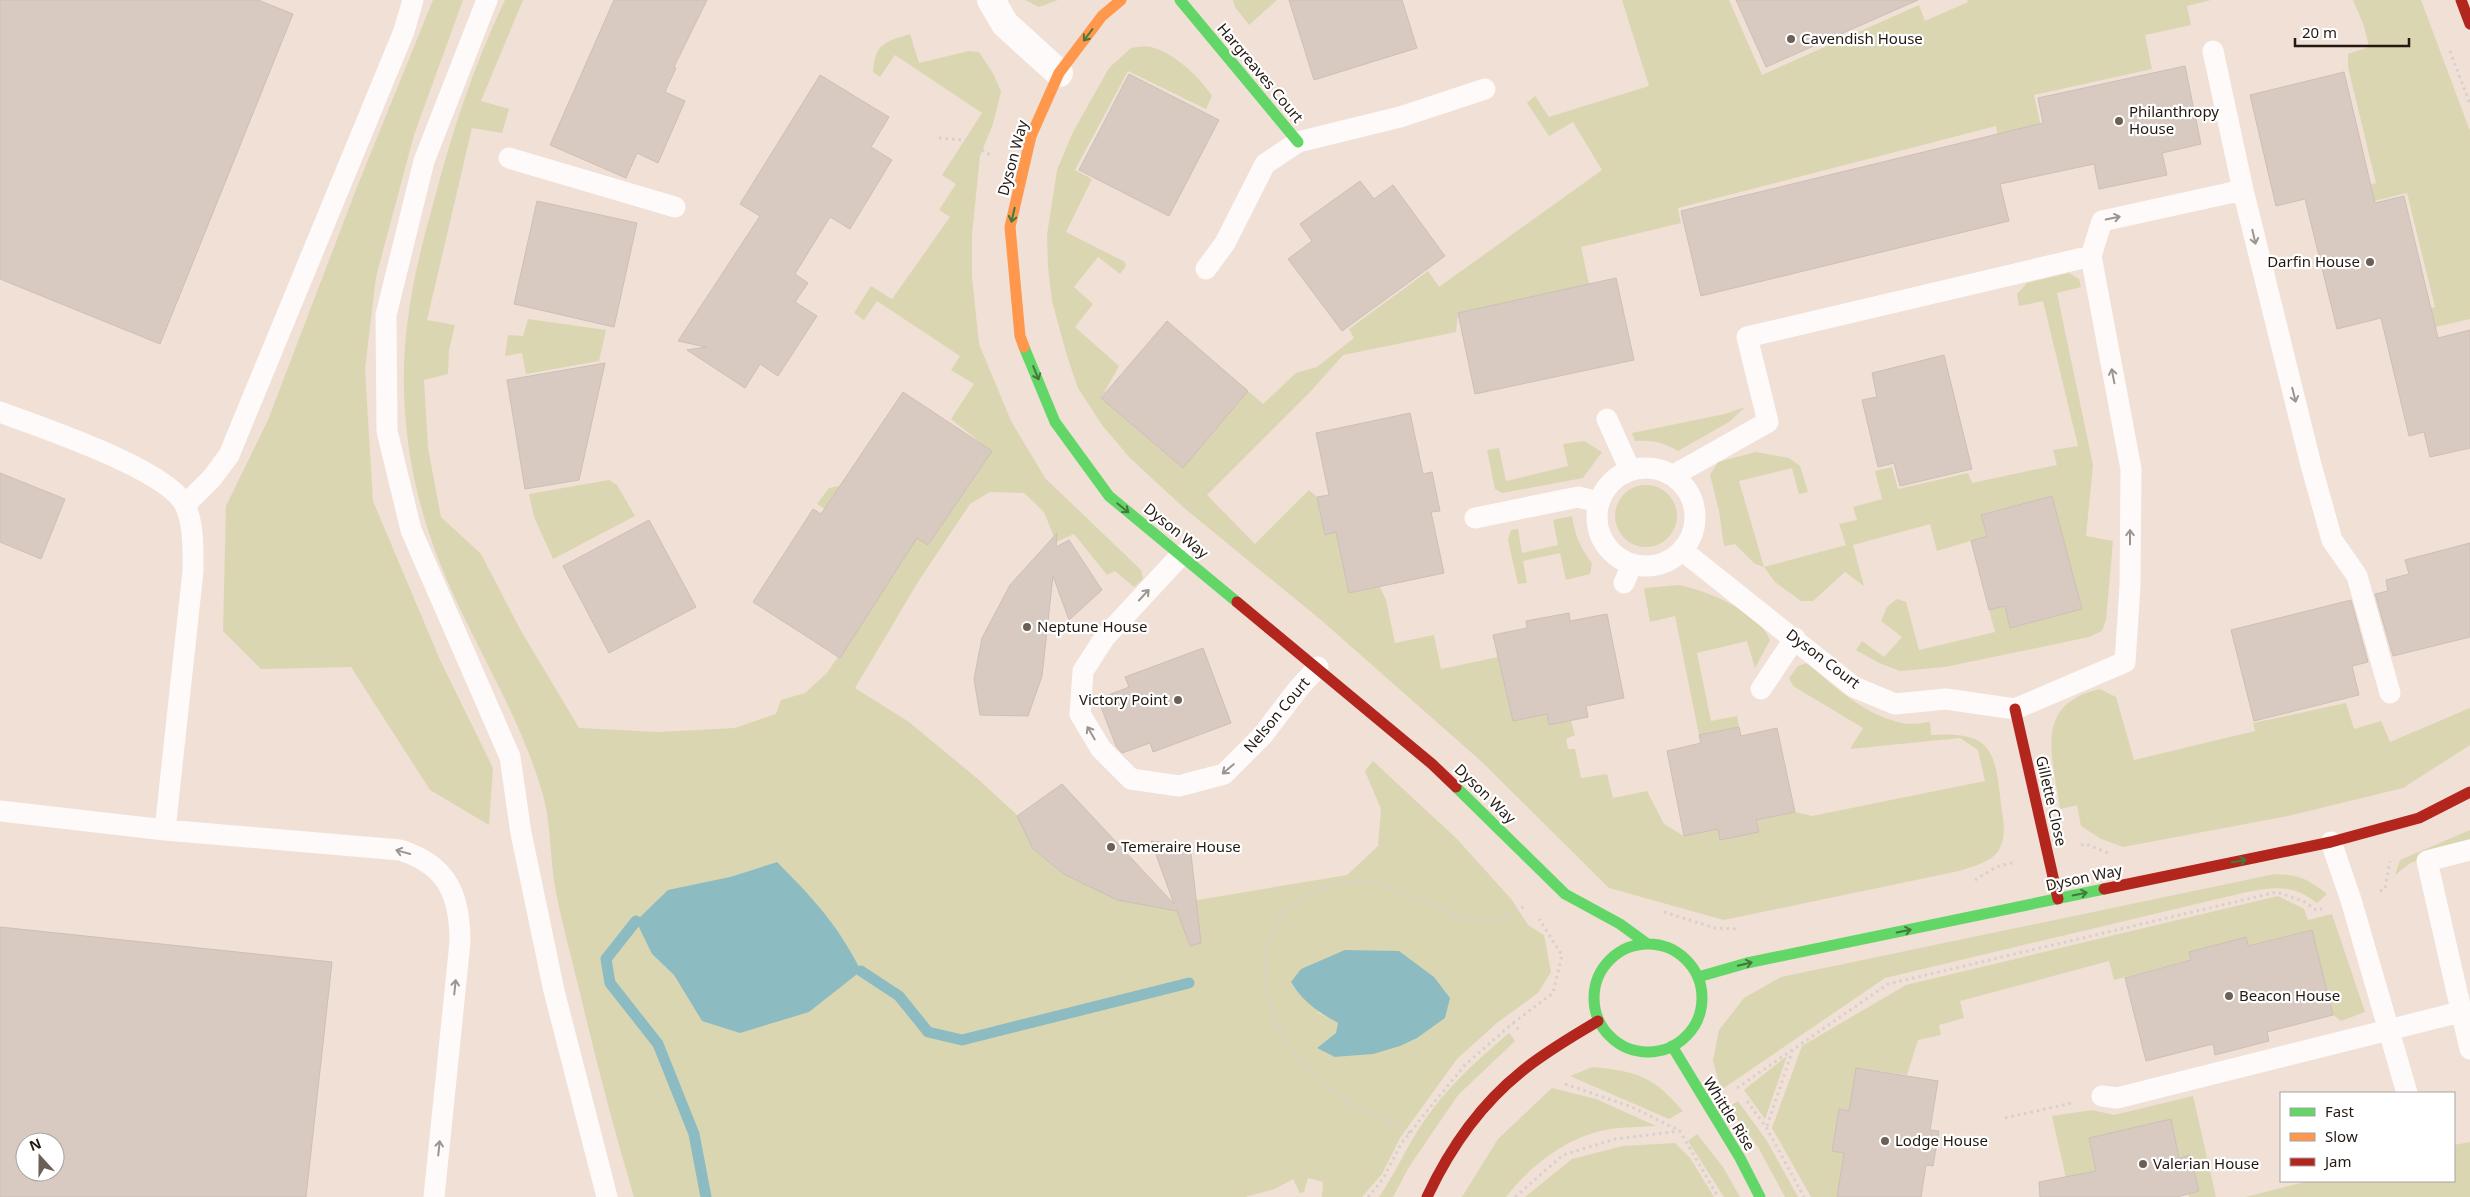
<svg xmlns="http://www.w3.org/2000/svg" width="2470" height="1197" font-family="'Noto Sans',sans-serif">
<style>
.green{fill:#dad6b2;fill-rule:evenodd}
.water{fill:#8cbcc1}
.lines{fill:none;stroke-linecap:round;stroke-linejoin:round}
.stream{stroke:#8cbcc1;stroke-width:11}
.building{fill:#d8cac1;stroke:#ccbfb7;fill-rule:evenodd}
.path{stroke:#d6d1ce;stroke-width:3;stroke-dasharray:2.5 4;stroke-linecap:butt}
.lane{stroke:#fdfaf9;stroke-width:21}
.street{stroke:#fdfaf9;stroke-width:28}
.fast{stroke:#63d668;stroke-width:11}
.slow{stroke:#ff974d;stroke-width:11}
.jam{stroke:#b3261e;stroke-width:11}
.oneway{stroke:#44783d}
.oneway2{stroke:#9b9591}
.poi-dot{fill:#6c5f56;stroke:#fff;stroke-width:2}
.labels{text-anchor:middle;stroke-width:4.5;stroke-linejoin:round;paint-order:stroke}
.poi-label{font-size:15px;fill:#241912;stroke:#fff;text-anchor:start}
.street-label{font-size:15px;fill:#241912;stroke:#fff}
</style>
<rect width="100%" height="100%" fill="#f1e0d5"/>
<path class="green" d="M 433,0 L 463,0 L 414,135 L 376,277 L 365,369 L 373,501 L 440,660 L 493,768 L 489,825 L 430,790 L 351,667 L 261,669 L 223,631 L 226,506 L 268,420 L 357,187 Z
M 505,0 L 523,0 L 481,101 L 509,109 L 502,133 L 472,128 L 427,320 L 455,325 L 449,350 L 448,374 L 424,380 L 428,448 L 441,517 L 481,554 L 520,629 L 579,728 L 659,732 L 735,728 L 776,714 L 781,700 L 805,693 L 827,673 L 903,560 L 817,504 L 829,488 L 840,486 L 928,545 L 991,451 L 951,419 L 974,384 L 951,370 L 960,356 L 877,301 L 864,320 L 854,313 L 871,286 L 892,299 L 950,217 L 939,210 L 956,184 L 942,175 L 982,113 L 895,55 L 880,77 L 873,72 C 875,43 885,42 910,34 L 919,63 L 969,51 L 979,52 L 994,75 L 1001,92 L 993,124 L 980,156 L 972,235 L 972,277 L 979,344 L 1011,421 L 1045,478 L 1141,570 L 1143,579 L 1134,587 L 1115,571 L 1107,575 L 1074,534 L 1056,542 L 1044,512 L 1024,493 L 990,492 L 970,504 L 918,582 L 855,688 L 909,722 L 979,780 L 1017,815 L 1033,849 L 1064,874 L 1117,899 L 1155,907 L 1347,875 L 1378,846 L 1381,809 L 1365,771 L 1373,761 L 1457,839 L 1512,900 L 1528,925 L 1544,935 L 1551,972 L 1538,993 L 1498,1022 L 1457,1059 L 1400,1138 L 1382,1174 L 1362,1197 L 1322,1197 L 1323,1182 L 1308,1178 L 1304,1192 L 1300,1193 L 1293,1179 L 1275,1189 L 1245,1197 L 634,1197 C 613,1127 595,1056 578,985 C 570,952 561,919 555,887 C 550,858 551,827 544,799 C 522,716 469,639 438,558 C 408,481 396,394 409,311 C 414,274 424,237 434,201 C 452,131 474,65 505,0 ZM 777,862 L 702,1021 L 674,975 L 652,954 L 730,877 ZM 1317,1012 L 1445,1018 C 1404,1047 1385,1053 1335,1057 L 1338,1023 Z
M 1025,0 L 1058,0 L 1039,7 Z
M 1233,0 L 1277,0 L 1249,25 L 1235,7 Z
M 1622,0 L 1729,0 L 1762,75 L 1919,5 L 1925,21 L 1968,2 L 1967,0 L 2211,0 L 2187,6 L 2191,25 L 2145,35 L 2152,69 L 2034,95 L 2051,173 L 2006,183 L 1996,126 L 1678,208 L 1681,223 L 1581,247 L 1589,284 L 1458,313 L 1456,332 L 1343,355 L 1312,390 L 1207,495 L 1255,544 L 1309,490 L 1317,497 L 1325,535 L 1336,532 L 1349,593 L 1380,587 L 1386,600 L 1395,643 L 1434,635 L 1441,669 L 1498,657 L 1513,721 L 1547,714 L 1549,725 L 1571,721 L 1575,735 L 1566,739 L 1568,749 L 1575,749 L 1581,778 L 1607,774 L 1613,798 L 1647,791 L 1664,824 L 1684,836 L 1718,829 L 1759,831 L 1756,820 L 1795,812 L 1812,816 L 1985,781 L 1978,750 L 1960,738 L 1850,749 L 1863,728 L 1793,686 L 1789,678 L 1798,666 L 1807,663 C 1835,687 1864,715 1902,723 C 1911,725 1921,723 1930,722 L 1931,735 C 1992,731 1995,750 2001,804 C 2003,819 2007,836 1999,850 C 1992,862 1971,867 1959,871 L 1724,920 L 1609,888 L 1482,762 L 1321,620 L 1183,507 L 1130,458 L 1102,425 L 1078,388 L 1067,356 L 1052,301 L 1048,267 L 1047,235 L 1057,170 L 1073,132 L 1109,68 L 1131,48 C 1137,47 1145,46 1151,47 C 1173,52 1201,78 1212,96 L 1206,109 L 1128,71 L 1075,170 L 1092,179 L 1066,232 L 1125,262 L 1126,266 L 1120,274 L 1098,257 L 1074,287 L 1093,304 L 1075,327 L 1119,366 L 1101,398 L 1183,468 L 1248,391 L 1263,404 L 1296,373 L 1317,367 L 1354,338 L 1349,329 L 1428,271 L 1439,287 L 1602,170 L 1573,122 L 1549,136 L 1527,103 L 1535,96 L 1549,117 L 1649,86 Z
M 2353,0 L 2421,0 L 2470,131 L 2470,319 L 2401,335 L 2397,317 L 2435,307 L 2407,193 L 2329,212 L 2326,197 L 2376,183 L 2348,67 L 2348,54 L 2369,47 L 2364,26 Z
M 2069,273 L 2079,279 L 2081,287 L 2057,293 L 2093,465 L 2086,536 L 2113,541 L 2106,620 L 2102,631 L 2089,637 L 1945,667 L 1900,671 L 1879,663 L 1856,650 L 1862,641 L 1884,657 L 1902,637 L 1881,621 L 1887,607 L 1897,599 L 1906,602 L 1919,650 L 1995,632 L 1989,610 L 2005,606 L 2010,628 L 2082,609 L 2052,496 L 1982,515 L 1987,536 L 1937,551 L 1930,524 L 1853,545 L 1864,586 L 1845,572 L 1813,601 L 1801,601 L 1775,582 L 1764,567 L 1755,564 L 1735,544 L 1724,546 L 1719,511 L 1710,475 L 1718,462 L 1756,452 L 1789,458 L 1800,466 L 1808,492 L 1799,494 L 1792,468 L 1739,481 L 1764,567 L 1846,545 L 1839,524 L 1857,520 L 1853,507 L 1882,499 L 1875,471 L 1892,467 L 1898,489 L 1968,473 L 1972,483 L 2057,465 L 2053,450 L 2078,446 L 2043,301 L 2019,306 L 2017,294 L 2027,283 Z
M 528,319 L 606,330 L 599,361 L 526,374 L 522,353 L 505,356 L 508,335 L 523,336 Z
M 1745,407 L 1729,422 L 1678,451 C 1663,442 1652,440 1635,441 L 1632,433 L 1725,414 Z
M 1584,441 L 1602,452 L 1583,478 L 1502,493 L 1495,489 L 1487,450 L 1499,448 L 1506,481 L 1568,466 L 1563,444 Z
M 609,480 L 617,485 L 635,516 L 553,559 L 534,517 L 529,494 Z
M1615 516a31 31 0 1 1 62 0a31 31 0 1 1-62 0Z
M 1572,516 C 1575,535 1580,548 1592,563 L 1590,574 L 1566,580 L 1560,553 L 1523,561 L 1527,583 L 1518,584 L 1508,540 L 1511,530 L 1518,529 L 1522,553 L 1558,545 L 1553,520 Z
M 1679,585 C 1707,591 1759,611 1770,640 L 1755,668 L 1747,641 L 1697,653 L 1711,721 L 1737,716 L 1739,727 L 1699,735 L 1675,616 L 1650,622 L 1644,588 Z
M 2100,689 L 2116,697 L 2134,760 L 2255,731 L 2253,723 L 2346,703 L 2354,729 L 2381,721 L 2390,742 L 2470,708 L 2470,745 L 2403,788 L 2288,816 L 2123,847 L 2101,839 L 2081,826 L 2077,805 L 2060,809 C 2053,758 2032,704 2100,689 Z
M 2470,830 L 2470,839 L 2443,852 L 2410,863 L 2395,875 L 2400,860 Z
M 2275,874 C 2299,875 2308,879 2327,894 L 2317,903 C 2292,884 2276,887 2247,892 L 1885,978 L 1721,1090 L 1713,1061 L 1719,1030 L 1744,998 L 1781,977 Z
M 2278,896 L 2304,909 L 2308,920 L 2332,914 L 2365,1012 L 2341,1021 L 2333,1015 L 2311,930 L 2248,946 L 2246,937 L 2189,952 L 2191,960 L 2114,980 L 2109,961 L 1960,1001 L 1964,1018 L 1939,1025 L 1941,1035 L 1918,1040 L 1907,1075 L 1856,1068 L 1849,1111 L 1839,1109 L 1832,1151 L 1844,1153 L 1837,1197 L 1811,1197 L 1772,1128 L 1802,1046 L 1906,985 Z
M 1509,1033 L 1515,1041 L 1458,1095 L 1409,1167 L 1393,1197 L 1379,1197 C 1395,1174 1406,1148 1422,1124 C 1445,1089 1477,1060 1509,1033 Z
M 1787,1056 L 1765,1119 L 1744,1090 Z
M 1593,1067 C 1637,1071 1654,1077 1683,1111 L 1669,1119 L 1570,1076 Z
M 1552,1088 L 1596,1099 L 1656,1126 C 1641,1127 1625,1127 1610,1129 C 1568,1136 1532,1164 1506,1197 L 1462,1197 L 1498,1139 Z
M 2193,1096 L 2216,1197 L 2189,1197 L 2188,1194 L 2199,1191 L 2190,1156 L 2179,1157 L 2170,1119 L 2089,1138 L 2096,1171 L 2066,1178 L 2052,1116 L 2092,1110 L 2114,1115 Z
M 1738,1101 L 1767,1141 L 1798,1197 L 1785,1197 L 1758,1147 L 1728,1107 Z
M 1697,1134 L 1723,1167 L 1740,1197 L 1724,1197 L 1688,1141 Z
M 2470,1142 L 2470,1197 L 2246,1197 L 2308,1181 L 2454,1181 L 2454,1145 Z
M 1675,1143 L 1690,1158 L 1714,1197 L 1525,1197 L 1572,1159 L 1623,1146 Z"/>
<path class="water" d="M 777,862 C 813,898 838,925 861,971 L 809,1012 L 740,1033 L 702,1021 L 674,975 L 652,954 L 636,921 L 668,890 L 730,877 Z
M 1345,950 L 1399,951 L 1434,977 L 1450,998 L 1445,1018 L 1417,1038 L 1400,1046 L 1373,1054 L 1335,1057 L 1317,1048 L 1336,1033 L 1338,1023 C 1318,1012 1303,1002 1291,982 L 1301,969 Z"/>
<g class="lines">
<path class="stream" d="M 636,921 L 606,959 L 610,983 L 658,1044 L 694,1134 L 706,1197
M 861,971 L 899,996 L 928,1032 L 962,1040 L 1189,983"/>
</g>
<path class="building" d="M 0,0 L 258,0 L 293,14 L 160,344 L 0,279 Z
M 614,0 L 707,0 L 674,67 L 676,68 L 665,92 L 685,101 L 658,163 L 637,153 L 626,178 L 550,145 Z
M 1289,0 L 1402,0 L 1417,48 L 1314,80 Z
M 1736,0 L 1918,0 L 1766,67 Z
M 2185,66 L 2201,144 L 2162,153 L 2167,175 L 2099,189 L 2094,164 L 2000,184 L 2009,221 L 1701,296 L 1681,211 L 2043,123 L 2038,98 Z
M 2344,72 L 2375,203 L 2404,196 L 2438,338 L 2470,330 L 2470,448 L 2430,457 L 2424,432 L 2409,436 L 2381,318 L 2337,329 L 2305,199 L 2276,206 L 2250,95 Z
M 1129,74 L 1219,120 L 1169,216 L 1079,170 Z
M 820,75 L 889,117 L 871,147 L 892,160 L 850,229 L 830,217 L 795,274 L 808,283 L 795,302 L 817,316 L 778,376 L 760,364 L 745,388 L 687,350 L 706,347 L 678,341 L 760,216 L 740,204 Z
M 1360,181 L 1374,199 L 1393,185 L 1445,256 L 1342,331 L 1288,259 L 1312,241 L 1300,224 Z
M 537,201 L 637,223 L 614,327 L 514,304 Z
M 1616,278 L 1634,360 L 1475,394 L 1458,313 Z
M 1167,321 L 1248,391 L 1183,468 L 1101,398 Z
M 1944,355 L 1972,469 L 1900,486 L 1894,463 L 1878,467 L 1862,400 L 1877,397 L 1872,373 Z
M 605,363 L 579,480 L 525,489 L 507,380 Z
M 903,392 L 992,451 L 928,545 L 917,538 L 840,658 L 753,602 L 813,509 L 821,514 Z
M 1410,413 L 1423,474 L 1432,472 L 1440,511 L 1431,512 L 1444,573 L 1349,593 L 1336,532 L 1325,535 L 1317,497 L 1329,495 L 1316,433 Z
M 0,473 L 65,499 L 41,559 L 0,542 Z
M 2052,496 L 2082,609 L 2010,628 L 2005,606 L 1989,610 L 1971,541 L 1987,536 L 1981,515 Z
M 649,520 L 696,607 L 609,653 L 563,566 Z
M 1057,533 L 1056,547 L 1069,540 L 1102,590 L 1069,620 L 1053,576 L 1042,676 L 1028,716 L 980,715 L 974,679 L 982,638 L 1010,585 Z
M 2470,543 L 2470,637 L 2393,656 L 2375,594 L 2388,591 L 2386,580 L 2409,574 L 2405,560 Z
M 2351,600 L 2368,662 L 2352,666 L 2359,695 L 2254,721 L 2231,630 Z
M 1569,613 L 1570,621 L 1607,614 L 1624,698 L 1586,706 L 1588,717 L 1549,725 L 1547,714 L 1513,721 L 1493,635 L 1527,628 L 1526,621 Z
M 1203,648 L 1231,723 L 1153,752 L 1150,743 L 1122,753 L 1116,746 L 1098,699 L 1129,687 L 1125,677 Z
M 1739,727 L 1741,736 L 1777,728 L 1795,812 L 1756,820 L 1759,832 L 1720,840 L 1718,829 L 1684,836 L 1667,751 L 1701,743 L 1699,735 Z
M 1062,784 L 1174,904 L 1151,841 L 1190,845 L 1201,943 L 1190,946 L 1177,911 L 1117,900 L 1064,874 L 1033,849 L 1017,816 Z
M 0,927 L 332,962 L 306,1197 L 0,1197 ZM 25,1142 L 55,1142 L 55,1172 L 25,1172 Z
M 2312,930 L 2333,1015 L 2267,1032 L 2269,1041 L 2215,1055 L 2213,1044 L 2146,1061 L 2125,978 L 2191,960 L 2189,952 L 2246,937 L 2248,946 Z
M 1856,1068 L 1938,1081 L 1930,1130 L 1939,1131 L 1933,1166 L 1926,1165 L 1921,1197 L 1837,1197 L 1844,1153 L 1832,1151 L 1839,1109 L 1849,1111 Z
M 2171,1119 L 2179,1158 L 2190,1155 L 2199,1191 L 2177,1197 L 2040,1197 L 2039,1182 L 2096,1171 L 2089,1138 Z"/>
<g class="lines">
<path class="path" d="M 2450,51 L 2470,104
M 939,138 L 965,140 L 992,156
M 2081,845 L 2086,844 L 2108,853
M 1975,880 L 1996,867 L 2015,862
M 2380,891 L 2385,889 L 2390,861
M 1664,912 L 1715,928 L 1738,929
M 1513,1023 L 1553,993 L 1562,955 L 1539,919
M 1565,1084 L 1632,1107 L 1680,1131 L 1718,1197
M 1737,1088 L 1888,984 L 2277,892 L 2305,902 L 2316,910 L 2322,909
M 1747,1101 L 1766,1127 L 1804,1197
M 2005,1118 L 2072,1103
M 1767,1126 L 1793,1049
M 1410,1133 L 1341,1099 L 1307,1070 L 1279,1033 L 1266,988 L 1266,947 L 1283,910 L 1322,888 L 1366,880 L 1407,893 L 1457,917 L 1495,922 L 1527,905
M 1368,1197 L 1383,1179 L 1401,1144 L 1431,1106 L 1465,1065 L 1513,1023 L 1519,1030
M 1515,1197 L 1563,1155 L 1615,1139 L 1680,1131"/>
<path class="lane" d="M 487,0 L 424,161 L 386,315 L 387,431 L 411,530 L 510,757 L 521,833 L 554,991 L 607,1197
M 2213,51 L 2243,190 L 2311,465 L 2332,540 L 2357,576 L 2390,693
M 509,158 L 675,207
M 1206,269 L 1225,243 L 1265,164 L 1298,142 L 1400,117 L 1485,89
M 0,412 C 39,427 171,470 186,507 C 194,527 193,550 193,571 L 165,830
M 1607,419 L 1630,470
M1597 517a49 49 0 1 1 98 0a49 49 0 1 1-98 0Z
M 1674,475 L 1768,422 L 1747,337 L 2091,256
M 185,505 L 212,478 L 229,455 L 404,31 L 413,0
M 1475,518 L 1578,497 L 1599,502
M 1683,551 L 1854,687 L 1895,704 L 1946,699 L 2015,709 L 2125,662 L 2130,586 L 2131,469 L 2091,256 L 2102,221 L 2243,190
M 1181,555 L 1105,637 L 1083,671 L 1080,714 L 1101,749 L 1131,779 L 1179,786 L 1224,774 L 1262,736 L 1298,689 L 1318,667
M 1624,583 L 1632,564
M 1761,689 L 1795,638
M 0,811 L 165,830 L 400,850 C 447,865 460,894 460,942 L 434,1197
M 2331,842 L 2351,900 L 2407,1093
M 2470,850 L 2427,861 L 2470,1049
M 2102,1096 L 2117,1098 L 2460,1012"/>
<path class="street" d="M 991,0 L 1005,24 L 1059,73"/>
<path class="fast" d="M 1180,0 L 1298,142
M 1024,347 L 1055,422 L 1109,496 L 1237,602
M 1456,787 L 1565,894 L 1620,924 L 1646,943
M1594 998a54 54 0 1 1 108 0a54 54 0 1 1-108 0Z
M 1698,977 L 1747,963 L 2104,889
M 1672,1046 L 1740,1158 L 1760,1197"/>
<path class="slow" d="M 1024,347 L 1020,336 L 1010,227 L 1031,136 L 1059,73 L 1102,16 L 1121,0"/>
<path class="jam" d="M 2461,0 L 2470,24
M 1237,602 L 1432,764 L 1456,787
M 2015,709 L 2058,899
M 2104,889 L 2331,842 L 2419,818 L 2470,792
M 1427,1197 C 1449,1150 1480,1105 1521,1072 C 1545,1052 1572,1037 1598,1021"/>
</g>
<defs><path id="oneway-shaft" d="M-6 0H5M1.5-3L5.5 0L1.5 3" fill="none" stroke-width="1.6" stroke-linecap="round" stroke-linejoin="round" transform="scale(1.25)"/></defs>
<g class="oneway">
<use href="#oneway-shaft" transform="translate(1088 35) rotate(127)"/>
<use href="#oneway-shaft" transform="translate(1013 215) rotate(103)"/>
<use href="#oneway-shaft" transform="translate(1036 373) rotate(68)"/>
<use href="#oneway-shaft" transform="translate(1123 508) rotate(39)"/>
<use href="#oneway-shaft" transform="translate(2239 861) rotate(-12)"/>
<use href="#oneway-shaft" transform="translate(2080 894) rotate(-12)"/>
<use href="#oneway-shaft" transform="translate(1904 931) rotate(-12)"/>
<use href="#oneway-shaft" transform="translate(1745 964) rotate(-14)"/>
</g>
<g class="oneway2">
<use href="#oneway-shaft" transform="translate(2113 218) rotate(-12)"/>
<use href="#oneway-shaft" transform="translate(2254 237) rotate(77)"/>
<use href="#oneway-shaft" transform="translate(2113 376) rotate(-101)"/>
<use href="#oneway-shaft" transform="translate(2294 395) rotate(76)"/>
<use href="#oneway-shaft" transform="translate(2130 537) rotate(-90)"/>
<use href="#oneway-shaft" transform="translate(1144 595) rotate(-47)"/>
<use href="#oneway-shaft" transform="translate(1091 733) rotate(-120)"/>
<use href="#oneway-shaft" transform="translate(1228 769) rotate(140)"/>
<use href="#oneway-shaft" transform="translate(403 852) rotate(-165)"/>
<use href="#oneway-shaft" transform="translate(455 987) rotate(-84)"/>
<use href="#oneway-shaft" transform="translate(439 1148) rotate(-84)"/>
</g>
<g class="poi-dot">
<circle cx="1791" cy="39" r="5"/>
<circle cx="2119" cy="121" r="5"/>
<circle cx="2370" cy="262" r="5"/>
<circle cx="1027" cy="627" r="5"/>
<circle cx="1178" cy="700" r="5"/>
<circle cx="1111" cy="847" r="5"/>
<circle cx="2229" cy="996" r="5"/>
<circle cx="1885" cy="1141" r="5"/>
<circle cx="2143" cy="1164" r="5"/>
</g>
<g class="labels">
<g class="poi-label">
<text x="1801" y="44">Cavendish House</text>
<text x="2129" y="117">Philanthropy<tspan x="2129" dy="17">House</tspan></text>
<text x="2360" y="267" text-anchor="end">Darfin House</text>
<text x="1037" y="632">Neptune House</text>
<text x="1168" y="705" text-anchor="end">Victory Point</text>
<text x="1121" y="852">Temeraire House</text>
<text x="2239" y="1001">Beacon House</text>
<text x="1895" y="1146">Lodge House</text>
<text x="2153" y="1169">Valerian House</text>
</g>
<g class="street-label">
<text transform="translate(1260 73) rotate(50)" y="5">Hargreaves Court</text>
<text transform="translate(1013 158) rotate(-75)" y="5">Dyson Way</text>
<text transform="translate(1176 531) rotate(39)" y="5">Dyson Way</text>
<text transform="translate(1823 659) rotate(37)" y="5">Dyson Court</text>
<text transform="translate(1277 715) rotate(-50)" y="5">Nelson Court</text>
<text transform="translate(1485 794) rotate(44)" y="5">Dyson Way</text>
<text transform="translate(2051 801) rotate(77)" y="5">Gillette Close</text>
<text transform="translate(2084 878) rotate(-12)" y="5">Dyson Way</text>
<text transform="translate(1729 1114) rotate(58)" y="5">Whittle Rise</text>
</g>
</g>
<rect x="2280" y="1092" width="175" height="90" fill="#ffffff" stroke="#a7a3a0"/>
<rect x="2290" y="1108" width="25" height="8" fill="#63d668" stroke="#a7a3a0"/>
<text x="2325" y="1117" font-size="15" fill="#241912">Fast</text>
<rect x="2290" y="1133" width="25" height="8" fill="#ff974d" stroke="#a7a3a0"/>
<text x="2325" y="1142" font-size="15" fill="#241912">Slow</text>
<rect x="2290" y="1158" width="25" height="8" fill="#b3261e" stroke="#a7a3a0"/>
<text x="2325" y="1167" font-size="15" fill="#241912">Jam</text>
<g transform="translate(40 1157) rotate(339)"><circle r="24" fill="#ffffff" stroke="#a7a3a0"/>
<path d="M0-4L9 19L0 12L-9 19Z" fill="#6c5f56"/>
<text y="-8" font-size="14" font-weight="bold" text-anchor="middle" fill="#241912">N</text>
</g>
<path d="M2295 38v8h114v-8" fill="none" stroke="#241912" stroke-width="2.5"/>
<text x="2302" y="38" font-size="15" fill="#241912" stroke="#ffffff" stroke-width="4" paint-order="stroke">20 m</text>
</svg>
